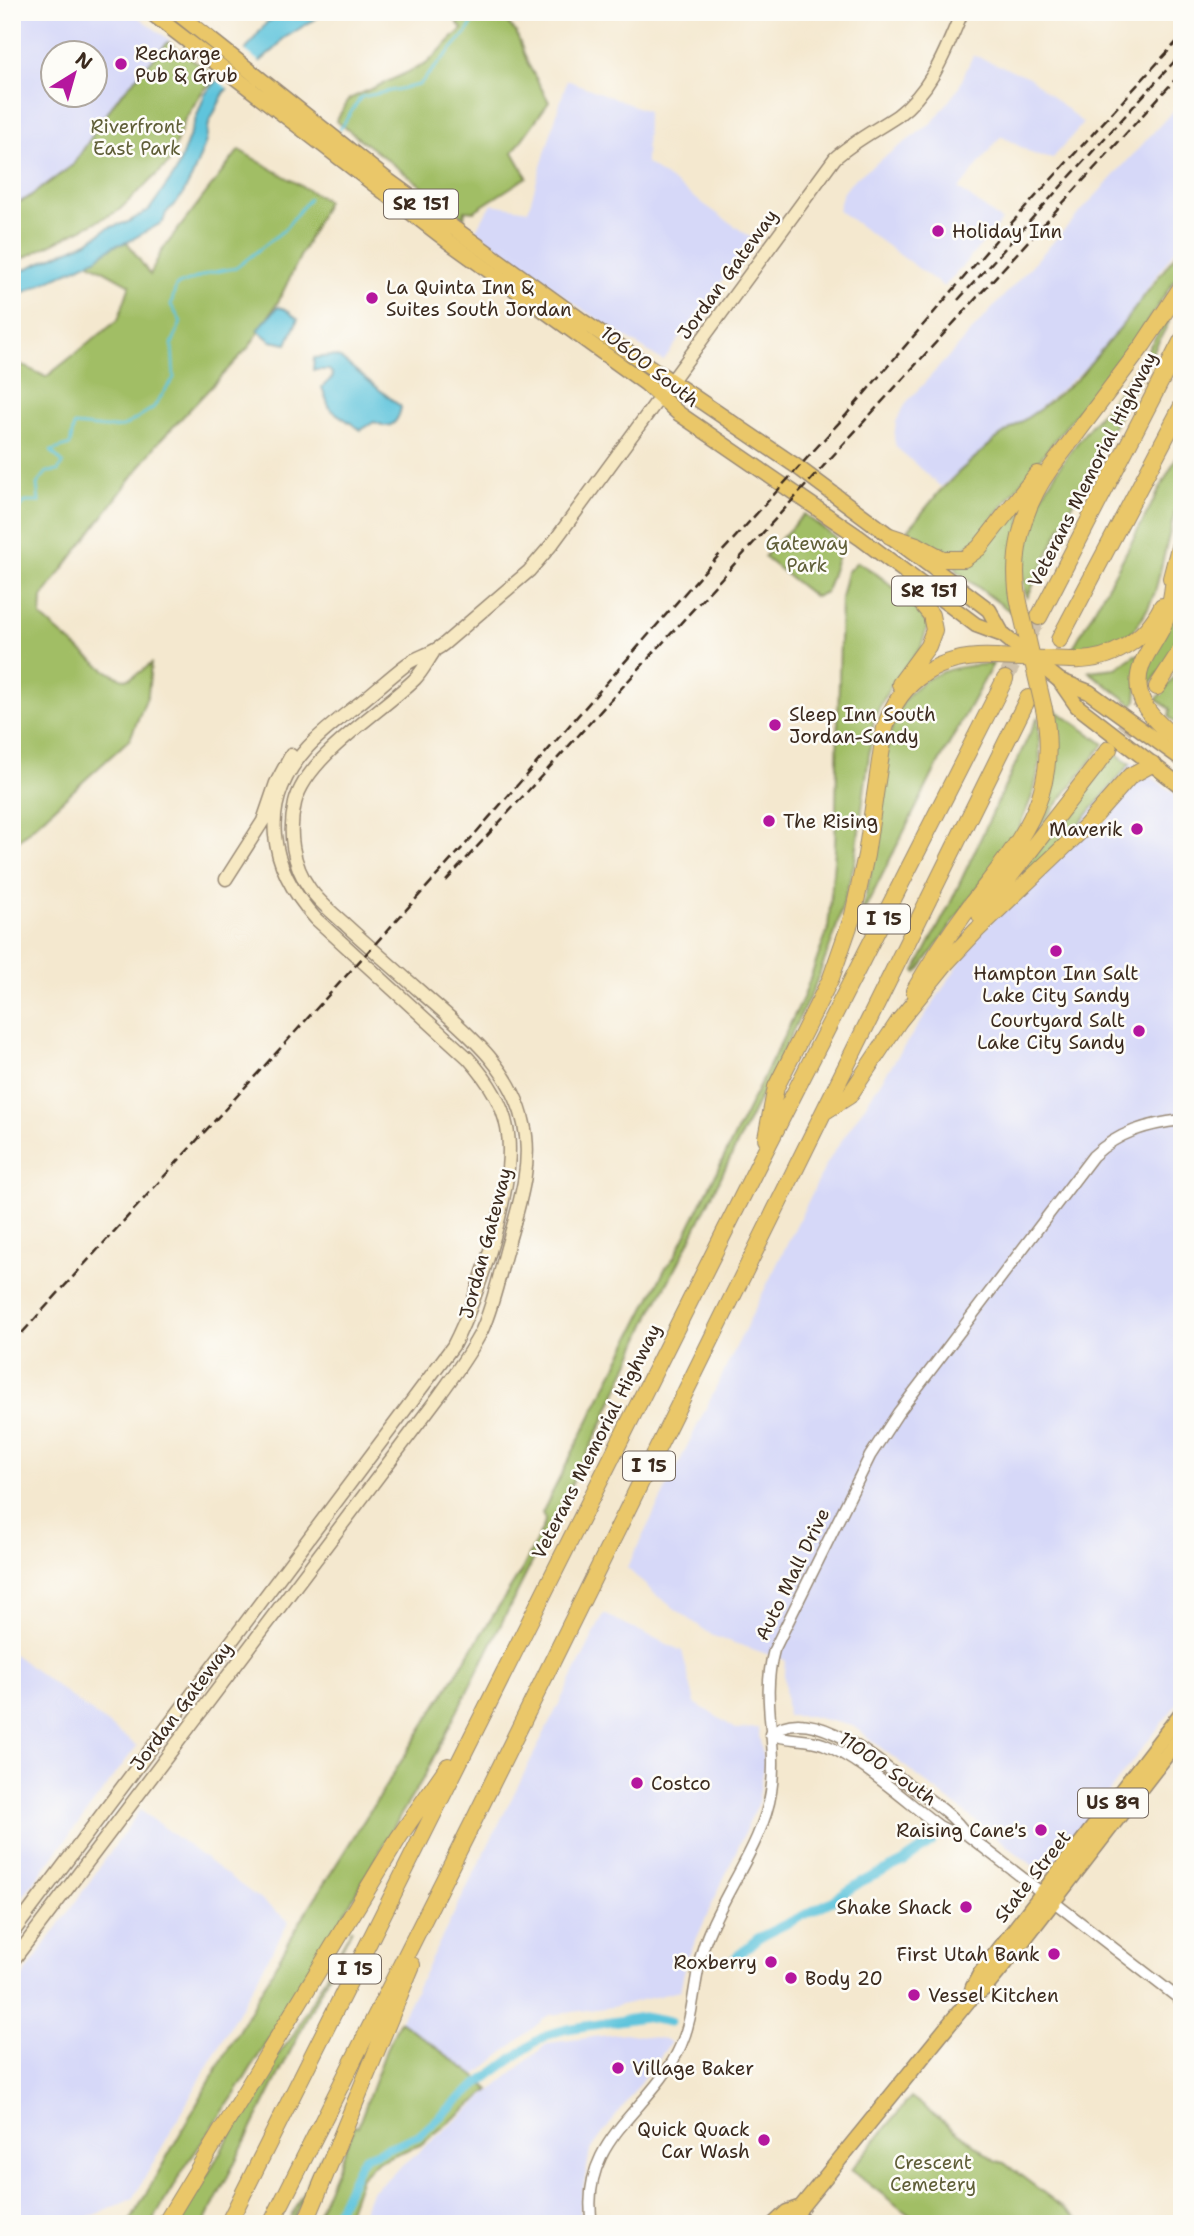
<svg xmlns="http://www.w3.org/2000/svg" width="1194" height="2236" font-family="'Shantell Sans',sans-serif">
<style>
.built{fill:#d6d8f8;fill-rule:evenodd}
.green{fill:#a1be65;stroke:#6e7442;stroke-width:2}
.water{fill:#5fc4dc;stroke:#4d777d;stroke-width:2}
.pier{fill:#f4e8cf}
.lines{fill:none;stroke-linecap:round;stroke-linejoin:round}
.stream{stroke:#5fc4dc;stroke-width:2.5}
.canal{stroke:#5fc4dc;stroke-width:9}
.motorway-tunnel{stroke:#cfc2ac;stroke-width:16;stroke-dasharray:16 8;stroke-linecap:butt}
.tertiary-casing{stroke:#988976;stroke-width:13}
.secondary-casing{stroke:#988976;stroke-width:15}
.primary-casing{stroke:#988976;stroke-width:17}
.motorway-casing{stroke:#988976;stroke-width:18}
.tertiary{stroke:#fff;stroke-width:10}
.secondary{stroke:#f7e9c3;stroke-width:12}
.primary{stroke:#eac769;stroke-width:14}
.motorway{stroke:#eac769;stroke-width:16}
.rail{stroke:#3b2a1e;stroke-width:2.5;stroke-dasharray:10 5;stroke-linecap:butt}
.primary-bridge-casing{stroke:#988976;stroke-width:17;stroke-linecap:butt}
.motorway-bridge-casing{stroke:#988976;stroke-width:18;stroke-linecap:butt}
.primary-bridge{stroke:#eac769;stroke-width:14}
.motorway-bridge{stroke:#eac769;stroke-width:16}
.poi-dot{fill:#b5179e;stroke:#fdfcf7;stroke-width:2.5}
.labels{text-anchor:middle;stroke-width:5;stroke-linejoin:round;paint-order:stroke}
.shield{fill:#fdfcf7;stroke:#75695f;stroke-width:2}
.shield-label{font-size:18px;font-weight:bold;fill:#3b2a1e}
.poi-label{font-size:19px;fill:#3b2a1e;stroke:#fdfcf7;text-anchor:start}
.park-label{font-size:19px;fill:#5f5e37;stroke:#fdfcf7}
.street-label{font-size:19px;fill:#3b2a1e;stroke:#fdfcf7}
</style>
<rect width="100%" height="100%" fill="#fdfcf7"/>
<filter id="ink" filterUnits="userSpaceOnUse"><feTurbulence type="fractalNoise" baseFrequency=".0143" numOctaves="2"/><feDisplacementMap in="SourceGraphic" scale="14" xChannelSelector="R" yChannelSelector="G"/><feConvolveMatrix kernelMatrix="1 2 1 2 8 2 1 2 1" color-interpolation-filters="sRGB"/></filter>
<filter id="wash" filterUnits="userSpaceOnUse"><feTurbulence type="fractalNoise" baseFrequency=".00686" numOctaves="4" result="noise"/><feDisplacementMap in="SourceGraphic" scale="28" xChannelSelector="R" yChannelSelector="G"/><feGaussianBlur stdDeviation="1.57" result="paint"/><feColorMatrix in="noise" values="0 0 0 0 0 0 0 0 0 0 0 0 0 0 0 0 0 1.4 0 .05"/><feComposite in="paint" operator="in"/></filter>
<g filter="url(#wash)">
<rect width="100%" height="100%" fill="#f4e8cf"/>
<path class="built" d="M 12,12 L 131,12 L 170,40 L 116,100 L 73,165 L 26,199 L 12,205 ZM 52,52 L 94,52 L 94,94 L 52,94 Z
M 973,55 L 1029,77 L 1083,123 L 1053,158 L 1033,154 L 1001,136 L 959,189 L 1002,221 L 944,287 L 838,210 L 843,192 L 854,179 L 932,123 L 958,89 Z
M 567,80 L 647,111 L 646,163 L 753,239 L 663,361 L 582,309 L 475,230 L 492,204 L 528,210 Z
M 1182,101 L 1182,240 L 1112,339 L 1078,375 L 1029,417 L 996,439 L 941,487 L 896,447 L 894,438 L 896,422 L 906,403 Z
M 1118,753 L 1182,799 L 1182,1697 L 1045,1875 L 853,1726 L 809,1716 L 787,1716 L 784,1675 L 785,1660 L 713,1636 L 656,1595 L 627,1568 L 828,1161 L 967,952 L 1043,859 Z
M 604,1614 L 682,1651 L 695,1703 L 736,1729 L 758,1728 L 764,1765 L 758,1803 L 686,1962 L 680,1991 L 612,2007 L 549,2015 L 475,2076 L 400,2021 Z
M 12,1653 L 137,1746 L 12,1911 Z
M 140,1810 L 289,1921 L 133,2199 L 72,2224 L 12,2224 L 12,1992 Z
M 624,2033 L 665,2039 L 671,2042 L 590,2151 L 579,2210 L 582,2224 L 358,2224 L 371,2192 L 548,2043 Z"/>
<path class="green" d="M 449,12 L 498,12 L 516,32 L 528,64 L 549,102 L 513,152 L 527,177 L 474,211 L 465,210 L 464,218 L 336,121 L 349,99 L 426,64 L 462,29 Z
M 168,42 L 217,77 L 202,92 L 184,121 L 169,163 L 118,211 L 12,264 L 12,205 L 26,199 L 73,165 L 116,100 Z
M 239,150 L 327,201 L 278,302 L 249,347 L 157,444 L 42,597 L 41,617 C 56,629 112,682 128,679 C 135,677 145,668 151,664 L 148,694 L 130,739 L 12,846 L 12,360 L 46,377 L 118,320 L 130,285 L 88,262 L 114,246 L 127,242 L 150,275 L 161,252 Z
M 1182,246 L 1182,269 L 1139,334 L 975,541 C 948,562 933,545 908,530 L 939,492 L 960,471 L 996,439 L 1040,409 L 1078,378 L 1120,328 Z
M 1165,322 L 1169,322 L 1072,504 L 1027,598 C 1023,589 1023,577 1023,566 C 1026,487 1090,432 1133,372 C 1144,356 1154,339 1165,322 Z
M 1182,447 L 1182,483 L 1155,592 C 1138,635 1118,653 1070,653 L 1120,564 Z
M 1023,497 L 1015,615 L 958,572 L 955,565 Z
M 804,514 L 837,539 L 841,546 L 826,592 L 815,597 L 764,557 Z
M 857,562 C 882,575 910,600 928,624 L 921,648 L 891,685 L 874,718 L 855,861 L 834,936 L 813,990 L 679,1262 L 651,1313 L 605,1418 L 424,1777 L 397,1821 L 341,1920 L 237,2091 L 185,2167 L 151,2224 L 129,2224 L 300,1922 L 523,1568 L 544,1525 L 545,1519 L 542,1513 L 665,1269 L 675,1256 L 803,998 L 828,929 L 835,849 L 841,598 L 847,572 Z
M 1182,592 L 1182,639 L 1165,666 L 1146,689 L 1147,667 Z
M 1135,655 L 1140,655 L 1136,701 L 1133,705 L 1088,671 L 1116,668 Z
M 1182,659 L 1182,729 L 1169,717 L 1170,709 L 1157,699 L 1176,674 L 1174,672 Z
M 993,664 L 937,766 L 861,917 L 860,916 C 867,891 873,864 878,838 C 884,795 880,726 910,693 C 932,669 963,665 993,664 Z
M 1050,706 L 1104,744 L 1037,830 L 1035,828 L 1048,793 Z
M 1038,716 L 1040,762 L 1034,791 L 1018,831 L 917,973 L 915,971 L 949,906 Z
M 1114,752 L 1130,764 L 1081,822 L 998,902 Z
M 352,1928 L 204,2224 L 178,2224 L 277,2056 L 292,2037 Z
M 400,2021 L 475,2076 L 490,2090 L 420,2145 L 378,2161 L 361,2177 L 344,2224 L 313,2224 L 355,2125 L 358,2126 L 388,2045 Z
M 911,2097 L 996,2161 L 1004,2163 L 1085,2224 L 921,2224 L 851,2170 Z
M 322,2154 L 292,2224 L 287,2224 Z"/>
<path class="water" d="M 293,12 L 326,12 L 283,39 L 275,49 L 225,91 L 209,123 L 206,141 L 192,177 L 182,196 L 166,213 L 163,222 L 127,242 L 114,246 L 94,260 L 12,298 L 12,275 L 89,241 L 108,228 L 128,222 L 149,210 L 176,172 L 205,94 L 244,52 L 267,22 L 277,17 Z
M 278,307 L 285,309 L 298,319 L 287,344 L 271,341 L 257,330 Z
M 332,356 L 340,358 L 401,407 C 400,415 395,427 385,426 C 381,425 378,423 374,422 L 361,430 L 330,409 L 322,387 L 333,377 L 332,373 L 329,370 L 313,370 L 314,358 Z"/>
<path class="pier" d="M 242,48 L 261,63 L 231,91 L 215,78 Z"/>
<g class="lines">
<path class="stream" d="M 340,129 L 361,97 L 419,85 L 467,32 L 474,20 L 467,12
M 12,520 L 25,502 L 39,502 L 37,484 L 47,472 L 58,471 L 63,463 L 51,451 L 70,445 L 74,425 L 106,428 L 123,427 L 153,408 L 174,378 L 172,344 L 181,322 L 171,305 L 176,286 L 209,273 L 236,268 L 284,230 L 309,199"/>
<path class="canal" d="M 734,1959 L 758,1938 L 834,1900 L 861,1882 L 903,1862 L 932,1842
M 331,2224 L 360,2163 L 365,2157 L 420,2135 L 466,2093 L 535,2042 L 549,2034 L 567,2029 L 643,2017 L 670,2022"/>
</g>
</g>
<g filter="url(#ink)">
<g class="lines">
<path class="motorway-tunnel" d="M 1005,679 L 1039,617
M 1109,749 L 1157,687"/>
<g class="tertiary-casing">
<path id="tertiary" d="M 770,1734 C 810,1700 878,1761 908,1784 C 928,1799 952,1813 966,1834 L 1182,2001
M 770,1734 C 788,1741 806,1738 823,1744 C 859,1758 907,1802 939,1826 L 951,1832 L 966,1834
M 592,2224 C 578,2137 652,2112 681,2045 C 696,2011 693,1972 707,1937 C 725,1891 764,1840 771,1792 C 779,1741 760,1702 774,1650 L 870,1456 L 898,1413 L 1093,1156 C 1119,1132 1147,1124 1182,1120"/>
</g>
<g class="secondary-casing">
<path id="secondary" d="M 226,879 L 263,821 L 276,783 L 291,755
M 12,1934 L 453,1346 C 478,1298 518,1181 507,1128 C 502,1101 487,1079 468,1058 L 316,919 C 268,866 257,803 308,747 C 324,730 343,716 361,702 C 376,690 391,676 407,664 C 418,656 432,654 444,644 L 529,571 L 553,543 L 835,158 C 854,141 876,130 897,116 C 932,90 946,50 962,12
M 12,1962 L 439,1396 C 454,1375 470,1354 482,1330 C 494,1303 500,1272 508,1244 C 519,1205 533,1164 524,1124 C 512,1067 464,1030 422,993 C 397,971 372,949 347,926 C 335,915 320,903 310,889 C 292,864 288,832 295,803 C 306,757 381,712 415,679 C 422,672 427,662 433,653"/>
</g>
<g class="primary-casing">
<path id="primary" d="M 150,12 L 449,242 L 645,383 L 678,413 L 860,538 L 976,625 L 1003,635
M 176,12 L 386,179 L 581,320 L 796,466 L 948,579 L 989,610 L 1003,635
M 1059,680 L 1077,706 L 1182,787
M 1061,681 L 1089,692 L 1182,759
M 969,2000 L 973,1987 L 980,1974 L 1182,1712
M 774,2224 L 787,2212 L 801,2207
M 792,2224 L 801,2207 L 969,2000 L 986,1987 L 1005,1964 L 1182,1735"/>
</g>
<g class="motorway-casing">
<path id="motorway" d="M 890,536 L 917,545 L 943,559 L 964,559 L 979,548 L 1037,474
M 1175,568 C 1173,589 1171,607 1163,626 C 1157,639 1147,651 1142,664 C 1128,701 1157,723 1182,744
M 1171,578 L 1182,536
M 1020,607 C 1009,559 1022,508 1050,469 L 1143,345 L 1182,286
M 1039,617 L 1182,340
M 1059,640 L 1182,406
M 1071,660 C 1110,662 1145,641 1162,606
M 900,684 L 928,646 L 934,630 L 931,615 L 918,599 L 908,575
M 1157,687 L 1182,648
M 980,915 L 1109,749
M 914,991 C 931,961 950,933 970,906 C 1020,841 1061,797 1044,709
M 824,1112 L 849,1096 L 899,1021 L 946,963 L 977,930 L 1086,826 L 1130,776 L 1152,764
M 766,1138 L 776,1087 L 831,978 L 853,915 L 866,855 L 885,728 C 900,677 944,654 995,657
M 165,2224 L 399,1837 L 448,1766
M 228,2224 L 762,1157 L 1005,679
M 271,2224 L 474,1820 L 1028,698
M 305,2224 L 412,1965"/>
</g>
<use href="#tertiary" class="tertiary"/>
<use href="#secondary" class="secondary"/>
<use href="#primary" class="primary"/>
<use href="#motorway" class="motorway"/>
<path class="rail" d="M 958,300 L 1182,53
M 446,881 L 1182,72
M 12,1344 L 473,836 L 691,586 L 846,415 L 996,240 L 1182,36"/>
<g class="primary-bridge-casing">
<path id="primary-bridge" d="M 1003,635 L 1059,680"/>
</g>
<g class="motorway-bridge-casing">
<path id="motorway-bridge" d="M 1020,607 L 1044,709
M 995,657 L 1071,660"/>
</g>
<use href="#primary-bridge" class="primary-bridge"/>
<use href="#motorway-bridge" class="motorway-bridge"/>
</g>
</g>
<g class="poi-dot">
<circle cx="121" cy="64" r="7"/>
<circle cx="938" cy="231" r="7"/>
<circle cx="372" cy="298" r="7"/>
<circle cx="775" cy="725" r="7"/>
<circle cx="769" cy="821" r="7"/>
<circle cx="1137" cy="829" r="7"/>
<circle cx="1056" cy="951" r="7"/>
<circle cx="1139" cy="1031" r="7"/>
<circle cx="637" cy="1783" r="7"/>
<circle cx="1041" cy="1830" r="7"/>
<circle cx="966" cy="1907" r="7"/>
<circle cx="1054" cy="1954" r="7"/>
<circle cx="771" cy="1962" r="7"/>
<circle cx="791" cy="1978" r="7"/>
<circle cx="914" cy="1995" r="7"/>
<circle cx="618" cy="2068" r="7"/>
<circle cx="764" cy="2140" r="7"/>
</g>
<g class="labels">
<g class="shield">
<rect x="384" y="189.5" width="74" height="29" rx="5"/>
<rect x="892" y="576.5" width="74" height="29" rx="5"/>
<rect x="858" y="904.5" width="52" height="29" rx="5"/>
<rect x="623" y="1451.5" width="52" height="29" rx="5"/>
<rect x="1078" y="1788.5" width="70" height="29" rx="5"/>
<rect x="329" y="1954.5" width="52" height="29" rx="5"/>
</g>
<g class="shield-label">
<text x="421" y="210">SR 151</text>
<text x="929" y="597">SR 151</text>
<text x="884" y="925">I 15</text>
<text x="649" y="1472">I 15</text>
<text x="1113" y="1809">US 89</text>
<text x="355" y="1975">I 15</text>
</g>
<g class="poi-label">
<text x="135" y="60">Recharge<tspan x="135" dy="22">Pub &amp; Grub</tspan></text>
<text x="952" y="238">Holiday Inn</text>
<text x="386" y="294">La Quinta Inn &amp;<tspan x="386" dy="22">Suites South Jordan</tspan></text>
<text x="789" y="721">Sleep Inn South<tspan x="789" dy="22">Jordan-Sandy</tspan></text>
<text x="783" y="828">The Rising</text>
<text x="1123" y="836" text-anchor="end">Maverik</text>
<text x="1056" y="980" text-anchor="middle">Hampton Inn Salt<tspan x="1056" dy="22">Lake City Sandy</tspan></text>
<text x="1125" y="1027" text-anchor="end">Courtyard Salt<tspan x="1125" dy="22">Lake City Sandy</tspan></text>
<text x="651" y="1790">Costco</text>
<text x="1027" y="1837" text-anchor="end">Raising Cane's</text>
<text x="952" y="1914" text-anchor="end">Shake Shack</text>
<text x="1040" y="1961" text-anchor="end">First Utah Bank</text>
<text x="757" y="1969" text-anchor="end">Roxberry</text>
<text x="805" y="1985">Body 20</text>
<text x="928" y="2002">Vessel Kitchen</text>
<text x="632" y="2075">Village Baker</text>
<text x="750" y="2136" text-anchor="end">Quick Quack<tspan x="750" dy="22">Car Wash</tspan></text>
</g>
<g class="park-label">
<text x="137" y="133">Riverfront<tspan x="137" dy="22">East Park</tspan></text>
<text x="807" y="550">Gateway<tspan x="807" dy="22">Park</tspan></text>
<text x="933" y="2169">Crescent<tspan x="933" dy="22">Cemetery</tspan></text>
</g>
<g class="street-label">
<text transform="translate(727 274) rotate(-54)" y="7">Jordan Gateway</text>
<text transform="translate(650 366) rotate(38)" y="7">10600 South</text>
<text transform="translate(1092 469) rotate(-63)" y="7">Veterans Memorial Highway</text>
<text transform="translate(485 1243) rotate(-75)" y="7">Jordan Gateway</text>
<text transform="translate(596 1441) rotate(-63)" y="7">Veterans Memorial Highway</text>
<text transform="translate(792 1574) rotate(-64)" y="7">Auto Mall Drive</text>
<text transform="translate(181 1706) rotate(-53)" y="7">Jordan Gateway</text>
<text transform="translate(888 1768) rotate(35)" y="7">11000 South</text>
<text transform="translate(1032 1876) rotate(-52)" y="7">State Street</text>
</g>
</g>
<rect width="1194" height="2236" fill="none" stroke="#fdfcf7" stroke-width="42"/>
<g transform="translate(74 74) rotate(37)"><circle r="33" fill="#fdfcf7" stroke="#afa8a0" stroke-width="2"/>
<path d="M0-5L12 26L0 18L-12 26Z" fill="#b5179e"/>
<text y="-10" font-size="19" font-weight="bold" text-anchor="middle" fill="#3b2a1e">N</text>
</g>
</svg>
